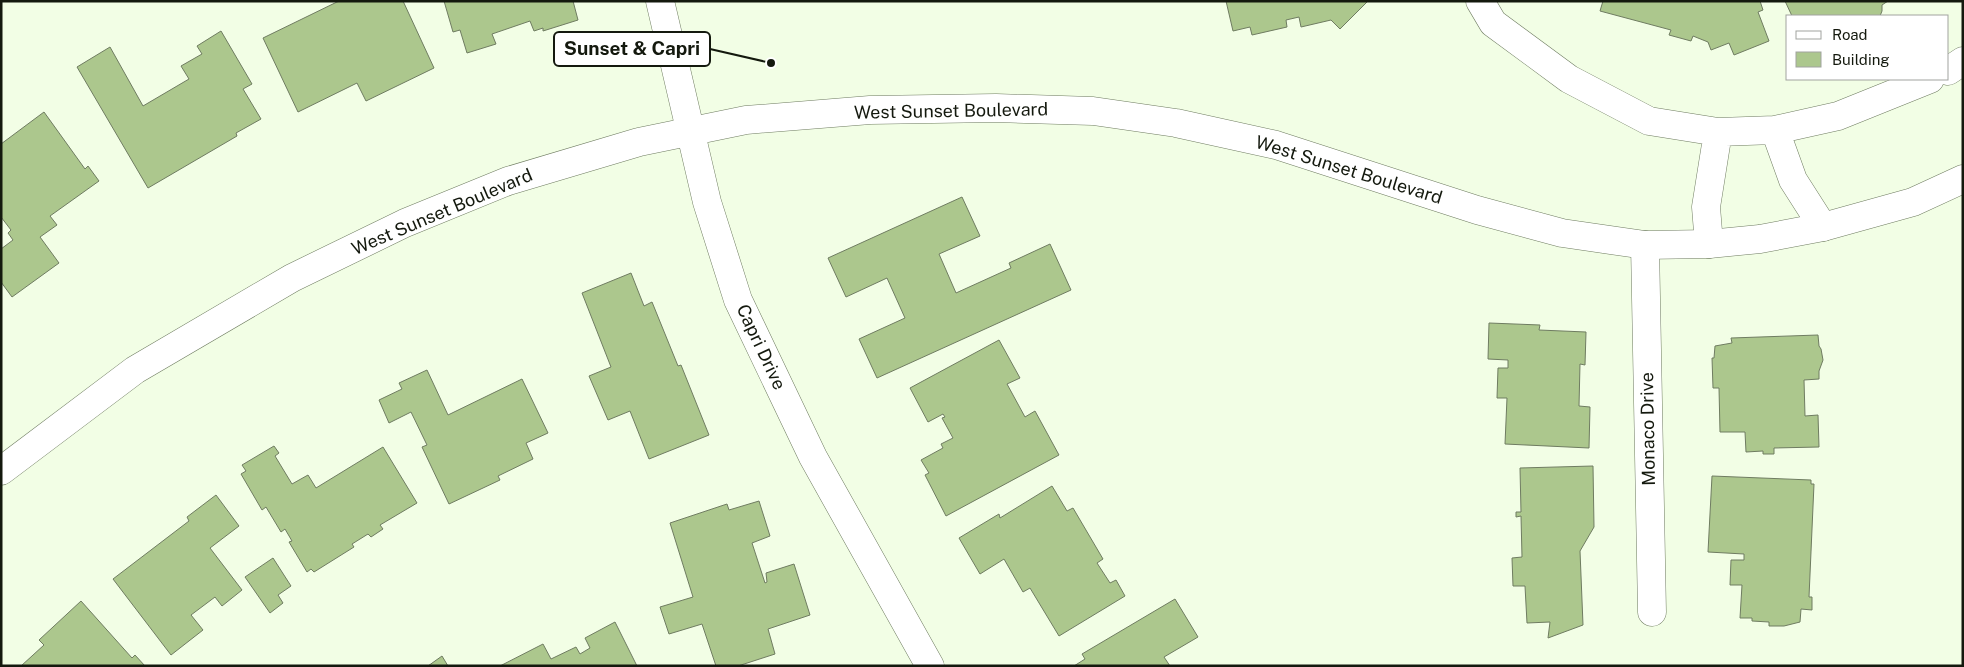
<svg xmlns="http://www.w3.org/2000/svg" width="1964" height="667" font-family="'Public Sans',sans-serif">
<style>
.building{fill:#acc78d;stroke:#6f7c61}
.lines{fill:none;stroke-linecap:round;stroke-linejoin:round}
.minor-casing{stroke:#6f7c61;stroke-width:29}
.secondary-casing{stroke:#6f7c61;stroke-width:29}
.minor{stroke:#fff;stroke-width:28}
.secondary{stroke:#fff;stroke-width:28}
.labels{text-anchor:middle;stroke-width:4;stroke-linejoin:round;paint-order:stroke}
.street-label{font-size:18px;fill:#14190e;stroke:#fff}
.leader{fill:none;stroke:#14190e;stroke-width:2}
.callout-dot{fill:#14190e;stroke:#fff;stroke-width:2}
.callout{fill:#fff;stroke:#14190e;stroke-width:2}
.callout-label{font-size:19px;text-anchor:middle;font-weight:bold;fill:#14190e}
</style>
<rect width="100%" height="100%" fill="#f2fee5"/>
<path class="building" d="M 339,1 L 403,1 L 434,68 L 366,101 L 357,83 L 298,112 L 263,38 Z
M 444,1 L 573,1 L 578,20 L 543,31 L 543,28 L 534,31 L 530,21 L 492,34 L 496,44 L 467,53 L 460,30 L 453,32 Z
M 1226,1 L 1368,1 L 1340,29 L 1331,20 L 1301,27 L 1299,17 L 1286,20 L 1287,27 L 1252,35 L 1250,27 L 1233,31 Z
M 1603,1 L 1760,1 L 1763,10 L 1758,12 L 1769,41 L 1734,55 L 1729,43 L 1711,50 L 1708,42 L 1693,36 L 1691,41 L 1669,35 L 1671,30 L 1600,11 Z
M 1785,1 L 1888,1 L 1882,5 L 1882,11 L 1880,16 L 1792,16 Z
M 221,31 L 252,84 L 243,89 L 261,119 L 236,133 L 237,136 L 148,188 L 77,67 L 110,47 L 143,106 L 189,79 L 181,66 L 202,54 L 197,46 Z
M 44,112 L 85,169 L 88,166 L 99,181 L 50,216 L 57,225 L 40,237 L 59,263 L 12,297 L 1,282 L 1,249 L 13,240 L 8,233 L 11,230 L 1,217 L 1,144 Z
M 962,197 L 980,236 L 939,254 L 956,293 L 1011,268 L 1009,263 L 1050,244 L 1071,290 L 877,378 L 859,339 L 905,318 L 887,278 L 846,297 L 828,258 Z
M 631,273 L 644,306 L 652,302 L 678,366 L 681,365 L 709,435 L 649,459 L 630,411 L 608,420 L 589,376 L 611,367 L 582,293 Z
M 1489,323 L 1540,325 L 1539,330 L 1586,332 L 1585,365 L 1580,364 L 1579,406 L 1590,407 L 1589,448 L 1505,444 L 1507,398 L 1497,398 L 1498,368 L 1508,368 L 1508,360 L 1488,359 Z
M 1818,335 L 1819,346 L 1821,349 L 1823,360 L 1819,371 L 1819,379 L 1804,380 L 1805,416 L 1818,415 L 1819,447 L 1774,448 L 1774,454 L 1763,454 L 1763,451 L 1746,452 L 1745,432 L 1720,432 L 1719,388 L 1713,388 L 1712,358 L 1714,358 L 1715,346 L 1732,343 L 1731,338 Z
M 999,340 L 1020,378 L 1007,384 L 1025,417 L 1035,411 L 1059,455 L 946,516 L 925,475 L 929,473 L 921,460 L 943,448 L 941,444 L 953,438 L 942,418 L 945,417 L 943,414 L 928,422 L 910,388 Z
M 427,370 L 448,415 L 522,379 L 548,433 L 526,443 L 533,459 L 498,476 L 500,480 L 449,504 L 422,447 L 427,445 L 411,412 L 389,423 L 379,400 L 402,389 L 399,383 Z
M 274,446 L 279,453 L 275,456 L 292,484 L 308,475 L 316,488 L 383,447 L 417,503 L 380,525 L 383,529 L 371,537 L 368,534 L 352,544 L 354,547 L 314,572 L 311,569 L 307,572 L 289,542 L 292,541 L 285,529 L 281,532 L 266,507 L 262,510 L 241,474 L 246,471 L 242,465 Z
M 1593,466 L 1594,527 L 1580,551 L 1583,625 L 1548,638 L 1550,622 L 1527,623 L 1525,586 L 1513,586 L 1512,558 L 1522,557 L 1521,516 L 1516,517 L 1516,512 L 1521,512 L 1520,468 Z
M 1712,476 L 1811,480 L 1811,484 L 1814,484 L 1809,597 L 1812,597 L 1812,610 L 1801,609 L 1800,622 L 1784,626 L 1769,626 L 1769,622 L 1752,621 L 1752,618 L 1740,618 L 1742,585 L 1730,585 L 1731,560 L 1744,560 L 1744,554 L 1708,552 Z
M 1052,486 L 1067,511 L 1073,508 L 1103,559 L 1097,563 L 1110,583 L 1116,580 L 1125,596 L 1059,636 L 1030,588 L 1023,592 L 1004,559 L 980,574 L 959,538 L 999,514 L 1000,518 Z
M 216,495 L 239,526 L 210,548 L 242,590 L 222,606 L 215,597 L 191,615 L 203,630 L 171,655 L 113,579 L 189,521 L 187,517 Z
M 759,501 L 770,536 L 752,543 L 765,583 L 767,582 L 766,573 L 794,564 L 810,615 L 768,629 L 775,654 L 738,666 L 716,666 L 702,624 L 669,634 L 660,607 L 693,597 L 670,523 L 727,504 L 729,510 Z
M 273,558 L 291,586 L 278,595 L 283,603 L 270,613 L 245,577 Z
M 1175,599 L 1198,637 L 1164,657 L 1170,666 L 1074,666 L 1085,659 L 1082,654 Z
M 81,601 L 132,658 L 135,655 L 145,666 L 21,666 L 44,645 L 39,640 Z
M 615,622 L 637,666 L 500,666 L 543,644 L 551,659 L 576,647 L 580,654 L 590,648 L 585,638 Z
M 442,656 L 448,666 L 428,666 Z"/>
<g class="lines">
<g class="minor-casing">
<path id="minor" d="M 660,1 L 707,202 L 738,300 L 813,457 L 930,666
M 1480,1 L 1493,23 L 1569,79 L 1649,121 L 1718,132 L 1775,130 L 1838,116 L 1930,79
M 1948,71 L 1963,61
M 1775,130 L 1793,180 L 1823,227
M 1709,244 L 1706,207 L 1718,132
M 1645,245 L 1652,612"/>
</g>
<g class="secondary-casing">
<path id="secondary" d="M 1,471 L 135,370 L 292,278 L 405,223 L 508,181 L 639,142 L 746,120 L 870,110 L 996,108 L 1093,111 L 1176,123 L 1276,145 L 1477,210 L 1562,233 L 1645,245 L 1709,244 L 1760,239 L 1823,227 L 1913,202 L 1963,179"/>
</g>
<use href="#minor" class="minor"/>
<use href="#secondary" class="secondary"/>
</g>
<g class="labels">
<g class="street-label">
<text transform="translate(951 111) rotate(-1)" y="6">West Sunset Boulevard</text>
<text transform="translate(1349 170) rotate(17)" y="6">West Sunset Boulevard</text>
<text transform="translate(442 212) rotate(-23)" y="6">West Sunset Boulevard</text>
<text transform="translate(761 347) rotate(65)" y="6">Capri Drive</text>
<text transform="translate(1648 429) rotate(-91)" y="6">Monaco Drive</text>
</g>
</g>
<path class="leader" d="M771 63L710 49"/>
<circle class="callout-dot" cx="771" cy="63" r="5"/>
<rect class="callout" x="554" y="32" width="156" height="34" rx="5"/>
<g class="callout-label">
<text x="632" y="55">Sunset &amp; Capri</text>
</g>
<rect width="1964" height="667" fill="none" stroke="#14190e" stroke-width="5"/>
<rect x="1786" y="15" width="162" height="65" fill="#ffffff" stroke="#a1a39f"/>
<rect x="1796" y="31" width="25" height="8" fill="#ffffff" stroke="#a1a39f"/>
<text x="1832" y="40" font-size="15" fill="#14190e">Road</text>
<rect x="1796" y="52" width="25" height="15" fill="#acc78d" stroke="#a1a39f"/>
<text x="1832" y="65" font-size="15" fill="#14190e">Building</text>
</svg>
